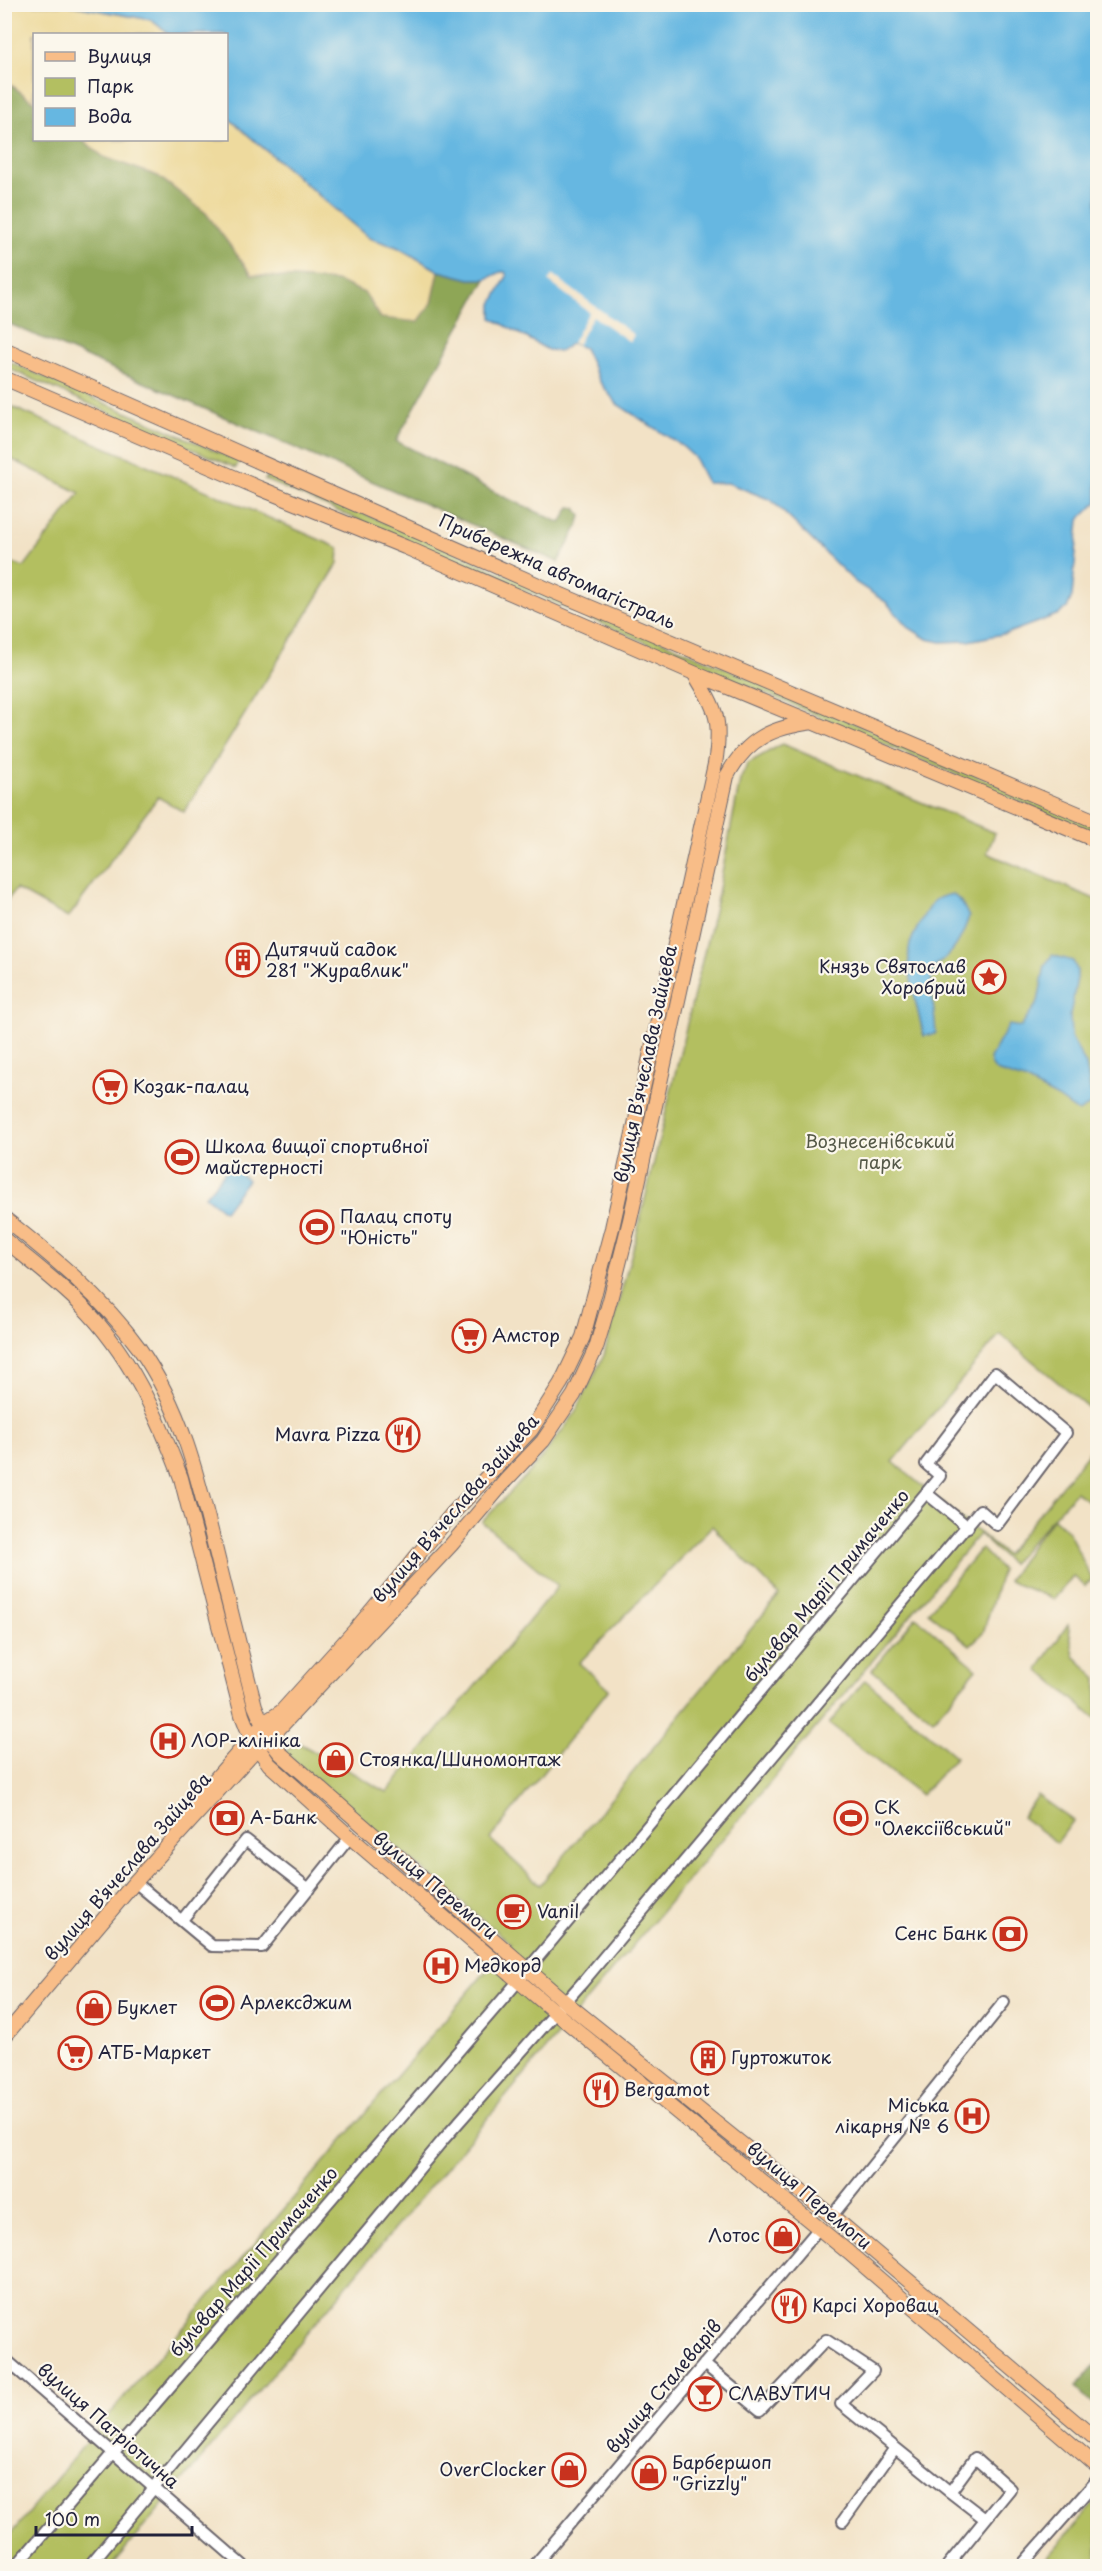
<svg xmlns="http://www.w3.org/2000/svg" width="1102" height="2571" font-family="'Playpen Sans',sans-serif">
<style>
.green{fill:#b3bf61;stroke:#6a704e;stroke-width:1.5;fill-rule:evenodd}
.forest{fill:#8ea657;stroke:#586449;stroke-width:1.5}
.sand{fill:#eeda9e;stroke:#887e6c;stroke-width:1.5}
.water{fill:#66b7e1;stroke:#446c8e;stroke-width:1.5}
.pier{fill:#f2e2c6}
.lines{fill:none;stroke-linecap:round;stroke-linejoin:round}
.minor-casing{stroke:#6b656c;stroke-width:14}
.major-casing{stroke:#6b656c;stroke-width:16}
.minor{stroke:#fff;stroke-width:10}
.major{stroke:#f8bd88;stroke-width:14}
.labels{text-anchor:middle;stroke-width:4.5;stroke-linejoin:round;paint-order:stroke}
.street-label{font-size:18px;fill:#22223b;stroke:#fbf7ec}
.poi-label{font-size:18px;fill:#22223b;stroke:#fbf7ec;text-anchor:start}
.park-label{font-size:18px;fill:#555948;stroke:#fbf7ec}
</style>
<rect width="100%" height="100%" fill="#fbf7ec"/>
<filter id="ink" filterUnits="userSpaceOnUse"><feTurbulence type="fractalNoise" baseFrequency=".0167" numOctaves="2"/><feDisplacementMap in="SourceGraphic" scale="12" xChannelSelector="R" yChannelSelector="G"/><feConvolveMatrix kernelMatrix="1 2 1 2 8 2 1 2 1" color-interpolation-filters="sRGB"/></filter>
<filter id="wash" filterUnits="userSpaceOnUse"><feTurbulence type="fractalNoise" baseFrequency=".008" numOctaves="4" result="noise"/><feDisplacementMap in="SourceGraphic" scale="24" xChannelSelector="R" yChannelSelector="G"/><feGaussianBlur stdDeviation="1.35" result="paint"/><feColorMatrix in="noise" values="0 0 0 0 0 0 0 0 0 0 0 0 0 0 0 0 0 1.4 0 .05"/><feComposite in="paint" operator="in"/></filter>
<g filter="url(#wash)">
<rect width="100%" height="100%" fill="#f2e2c6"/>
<path class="green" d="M 5,360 L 239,461 L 236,468 L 5,367 Z
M 5,404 L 339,548 L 338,564 L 184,812 L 158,797 L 68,918 L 16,889 L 5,903 L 4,561 L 24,567 L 80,493 L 5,456 Z
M 269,473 L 1097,827 L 1097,835 L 265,480 Z
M 782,744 L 995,833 L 987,853 L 1097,900 L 1097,1415 L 1000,1334 L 893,1462 L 1006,1555 L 1097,1442 L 1097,1501 L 1089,1502 L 1076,1492 L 1011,1564 L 979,1534 L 111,2566 L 5,2566 L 5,2541 L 99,2427 L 510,1943 L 284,1753 L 297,1742 L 387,1792 L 558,1586 L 482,1522 L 535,1466 L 574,1415 L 604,1355 L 635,1241 L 718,894 L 740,780 L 748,763 ZM 712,1526 L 779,1595 L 540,1885 L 490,1839 L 609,1689 L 579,1663 Z
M 1054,1518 L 1068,1531 L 1092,1579 L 1085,1586 L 1073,1576 L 1054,1599 L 1008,1581 L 1033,1543 Z
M 981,1548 L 1002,1570 L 983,1633 L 970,1645 L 928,1612 Z
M 916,1617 L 977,1669 L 933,1720 L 872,1670 Z
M 1068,1624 L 1074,1656 L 1097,1678 L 1097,1720 L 1038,1669 Z
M 865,1680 L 956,1757 L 921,1795 L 829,1724 Z
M 1037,1795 L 1073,1821 L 1057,1843 L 1022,1817 Z
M 1097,2501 L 1097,2566 L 1039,2566 Z"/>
<path class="forest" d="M 4,80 L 34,102 L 34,140 L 82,140 L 104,157 L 158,176 L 206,213 L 252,275 L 337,281 L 365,293 L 381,318 L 432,303 L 439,271 L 470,279 L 486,279 L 396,441 L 502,496 L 561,523 L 570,507 L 576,508 L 581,516 L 578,526 L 558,562 L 5,322 Z
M 1097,2362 L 1097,2407 L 1076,2387 Z"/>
<path class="sand" d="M 4,5 L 69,5 L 151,20 L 169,34 L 34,34 L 34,102 L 5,80 Z
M 227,117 L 369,238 L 397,247 L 439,271 L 432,303 L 418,322 L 381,318 L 365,293 L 337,281 L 252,275 L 206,213 L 158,176 L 104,157 L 82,140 L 226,140 Z"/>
<path class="water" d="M 69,5 L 1097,5 L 1097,502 L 1079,520 L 1072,596 L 1067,608 L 1059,614 L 1008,633 L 968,641 L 941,642 L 927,639 L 908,627 L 886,602 L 855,582 L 771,500 L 728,483 L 707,483 L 694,457 L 681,445 L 617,404 L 600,382 L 584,348 L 572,343 L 560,351 L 548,350 L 492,318 L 492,304 L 507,276 L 505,272 L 501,272 L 486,279 L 470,279 L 439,271 L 397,247 L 369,238 L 227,117 L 226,34 L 169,34 L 151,20 Z
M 953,894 L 962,903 L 969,917 C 961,939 955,953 935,966 L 931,981 L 936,1033 L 924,1036 C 919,1016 904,962 910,944 C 913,935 918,927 922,919 C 931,902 934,897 953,894 Z
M 1052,955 L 1073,961 L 1077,970 L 1077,978 L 1070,1015 L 1071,1037 L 1086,1065 L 1092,1101 L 1089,1106 L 1078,1112 L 1058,1098 L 1024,1080 L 996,1071 L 991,1064 L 990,1058 L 1009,1025 L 1021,1027 L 1038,1002 L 1045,965 Z
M 230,1166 L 248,1180 L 224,1211 L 205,1196 Z"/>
<path class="pier" d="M 553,275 L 634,335 L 630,342 L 593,316 L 577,345 L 572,343 L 589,312 L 548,281 Z"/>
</g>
<g filter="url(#ink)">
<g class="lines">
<g class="minor-casing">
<path id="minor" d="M 926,1493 L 968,1527
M 135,1882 L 212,1946 L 262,1947 L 350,1837
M 182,1920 L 246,1840 L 309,1889
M 831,2217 L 1004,2002
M 4,2358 L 244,2566
M 704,2364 L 760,2410 L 826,2340 L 873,2371 L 841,2404 L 950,2492 L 975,2458 L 1010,2489 L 948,2565 L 950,2566
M 950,2492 L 985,2519
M 843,2521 L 895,2448
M 16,2566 L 509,1992 L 926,1493 L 940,1476 L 926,1464 L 995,1373 L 1066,1433 L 997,1525 L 980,1510 L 582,1983 L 443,2140 L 89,2566
M 534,2566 L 819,2228
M 1021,2566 L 1098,2479"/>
</g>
<g class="major-casing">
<path id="major" d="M 4,349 L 552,591 L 1098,822
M 4,378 L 259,488 L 405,547 L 694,673 L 1098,841
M 4,1218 C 53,1257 102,1297 139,1348 C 181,1407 198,1477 215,1547 C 228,1600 241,1653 255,1706 L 269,1739 L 280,1753 L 565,2002 L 844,2226 L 1098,2441
M 4,1239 C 30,1261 57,1281 81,1305 C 129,1353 158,1416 181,1478 L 242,1715 L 251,1738 L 269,1764 L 350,1837 L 556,2013 L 848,2252 L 1098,2467
M 184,1815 L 265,1722 L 281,1712 L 356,1629 L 451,1515 L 531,1430 L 561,1383 L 583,1337 L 612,1228 L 715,764 C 722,720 717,711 694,673
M 4,2037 L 135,1882 L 257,1748 L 269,1739 L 451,1545 L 506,1480 L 543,1441 L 574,1395 L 596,1348 L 610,1300 L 630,1220 L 727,776 C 747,738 773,727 814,722"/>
</g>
<use href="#minor" class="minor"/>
<use href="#major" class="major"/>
</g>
</g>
<defs>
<g id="building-ring" transform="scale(1.725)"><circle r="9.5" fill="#fbf7ec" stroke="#c8321e" stroke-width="1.5"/><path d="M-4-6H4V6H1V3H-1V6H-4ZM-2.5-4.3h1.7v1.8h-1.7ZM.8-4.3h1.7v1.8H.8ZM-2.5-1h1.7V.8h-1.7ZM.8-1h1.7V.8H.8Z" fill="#c8321e"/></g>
<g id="sight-ring" transform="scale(1.725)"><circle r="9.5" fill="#fbf7ec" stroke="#c8321e" stroke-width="1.5"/><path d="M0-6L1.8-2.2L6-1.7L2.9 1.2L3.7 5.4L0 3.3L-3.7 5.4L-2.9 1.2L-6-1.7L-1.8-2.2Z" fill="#c8321e"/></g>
<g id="supermarket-ring" transform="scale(1.725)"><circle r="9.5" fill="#fbf7ec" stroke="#c8321e" stroke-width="1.5"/><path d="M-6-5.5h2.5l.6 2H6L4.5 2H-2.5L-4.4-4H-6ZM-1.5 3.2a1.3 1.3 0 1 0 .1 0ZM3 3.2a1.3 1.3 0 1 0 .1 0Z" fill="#c8321e"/></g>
<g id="stadium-ring" transform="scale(1.725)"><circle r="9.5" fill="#fbf7ec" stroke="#c8321e" stroke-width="1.5"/><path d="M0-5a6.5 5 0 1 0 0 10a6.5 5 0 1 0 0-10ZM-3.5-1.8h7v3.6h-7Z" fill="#c8321e"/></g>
<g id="restaurant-ring" transform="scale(1.725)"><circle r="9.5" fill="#fbf7ec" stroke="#c8321e" stroke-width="1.5"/><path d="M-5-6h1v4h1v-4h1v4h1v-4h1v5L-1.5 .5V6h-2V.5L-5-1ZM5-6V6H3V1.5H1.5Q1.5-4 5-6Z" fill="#c8321e"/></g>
<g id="hospital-ring" transform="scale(1.725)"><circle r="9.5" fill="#fbf7ec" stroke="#c8321e" stroke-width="1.5"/><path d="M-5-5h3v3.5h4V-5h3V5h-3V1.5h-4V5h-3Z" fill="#c8321e"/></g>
<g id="shop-ring" transform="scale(1.725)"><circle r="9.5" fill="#fbf7ec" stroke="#c8321e" stroke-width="1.5"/><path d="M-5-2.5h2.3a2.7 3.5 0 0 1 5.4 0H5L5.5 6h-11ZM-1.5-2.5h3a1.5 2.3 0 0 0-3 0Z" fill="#c8321e"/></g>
<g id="bank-ring" transform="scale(1.725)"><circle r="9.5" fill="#fbf7ec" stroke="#c8321e" stroke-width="1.5"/><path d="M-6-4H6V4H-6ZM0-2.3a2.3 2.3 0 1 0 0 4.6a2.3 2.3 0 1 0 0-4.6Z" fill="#c8321e"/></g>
<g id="cafe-ring" transform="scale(1.725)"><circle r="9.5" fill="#fbf7ec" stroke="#c8321e" stroke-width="1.5"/><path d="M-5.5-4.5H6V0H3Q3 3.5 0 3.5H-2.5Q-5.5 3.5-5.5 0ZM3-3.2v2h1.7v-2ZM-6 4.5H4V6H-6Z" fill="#c8321e"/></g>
<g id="bar-ring" transform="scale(1.725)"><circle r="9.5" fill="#fbf7ec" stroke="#c8321e" stroke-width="1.5"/><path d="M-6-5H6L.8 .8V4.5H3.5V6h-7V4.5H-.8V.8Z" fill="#c8321e"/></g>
</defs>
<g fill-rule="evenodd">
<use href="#building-ring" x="243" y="960"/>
<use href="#sight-ring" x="989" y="977"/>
<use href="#supermarket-ring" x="110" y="1087"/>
<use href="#stadium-ring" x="182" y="1157"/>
<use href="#stadium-ring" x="317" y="1227"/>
<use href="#supermarket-ring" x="469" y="1336"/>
<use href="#restaurant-ring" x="403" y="1435"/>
<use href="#hospital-ring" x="168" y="1741"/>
<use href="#shop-ring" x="336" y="1760"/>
<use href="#bank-ring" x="227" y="1818"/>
<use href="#stadium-ring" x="851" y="1818"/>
<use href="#cafe-ring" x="514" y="1912"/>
<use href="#bank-ring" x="1010" y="1934"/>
<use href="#hospital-ring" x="441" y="1966"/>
<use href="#stadium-ring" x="217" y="2003"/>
<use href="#shop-ring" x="94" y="2008"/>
<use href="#supermarket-ring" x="75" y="2053"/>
<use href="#building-ring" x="708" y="2058"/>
<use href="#restaurant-ring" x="601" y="2090"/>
<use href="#hospital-ring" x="972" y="2116"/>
<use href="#shop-ring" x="783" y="2236"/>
<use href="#restaurant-ring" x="789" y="2306"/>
<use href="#bar-ring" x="705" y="2394"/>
<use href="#shop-ring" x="569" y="2470"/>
<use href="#shop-ring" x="649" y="2473"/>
</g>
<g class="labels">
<g class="street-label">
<text transform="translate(557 572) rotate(24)" y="6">Прибережна автомагістраль</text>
<text transform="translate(646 1064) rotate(-78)" y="6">вулиця Вʼячеслава Зайцева</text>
<text transform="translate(456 1509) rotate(-49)" y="6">вулиця Вʼячеслава Зайцева</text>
<text transform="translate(827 1586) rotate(-50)" y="6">бульвар Марії Примаченко</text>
<text transform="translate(128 1867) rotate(-49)" y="6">вулиця Вʼячеслава Зайцева</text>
<text transform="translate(435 1886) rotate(40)" y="6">вулиця Перемоги</text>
<text transform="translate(809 2196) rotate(40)" y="6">вулиця Перемоги</text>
<text transform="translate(254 2262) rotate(-49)" y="6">бульвар Марії Примаченко</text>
<text transform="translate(664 2387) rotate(-50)" y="6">вулиця Сталеварів</text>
<text transform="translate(108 2426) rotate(41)" y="6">вулиця Патріотична</text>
</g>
<g class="poi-label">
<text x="266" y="956">Дитячий садок<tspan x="266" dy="21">281 "Журавлик"</tspan></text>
<text x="966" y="973" text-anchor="end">Князь Святослав<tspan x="966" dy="21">Хоробрий</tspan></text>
<text x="133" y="1093">Козак-палац</text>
<text x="205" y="1153">Школа вищої спортивної<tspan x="205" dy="21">майстерності</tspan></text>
<text x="340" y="1223">Палац споту<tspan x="340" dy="21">"Юність"</tspan></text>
<text x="492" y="1342">Амстор</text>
<text x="380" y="1441" text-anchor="end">Mavra Pizza</text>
<text x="191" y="1747">ЛОР-клініка</text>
<text x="359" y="1766">Стоянка/Шиномонтаж</text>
<text x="874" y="1814">СК<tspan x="874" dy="21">"Олексіївський"</tspan></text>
<text x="250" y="1824">А-Банк</text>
<text x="537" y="1918">Vanil</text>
<text x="987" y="1940" text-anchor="end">Сенс Банк</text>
<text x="464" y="1972">Медкорд</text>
<text x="240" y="2009">Арлексджим</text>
<text x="117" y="2014">Буклет</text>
<text x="98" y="2059">АТБ-Маркет</text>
<text x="731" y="2064">Гуртожиток</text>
<text x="624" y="2096">Bergamot</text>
<text x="949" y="2112" text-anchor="end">Мiська<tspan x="949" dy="21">лiкарня № 6</tspan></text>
<text x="760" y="2242" text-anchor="end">Лотос</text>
<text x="812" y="2312">Карсі Хоровац</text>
<text x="728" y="2400">СЛАВУТИЧ</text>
<text x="672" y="2469">Барбершоп<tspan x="672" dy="21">"Grizzly"</tspan></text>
<text x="546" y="2476" text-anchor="end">OverClocker</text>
</g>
<g class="park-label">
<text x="880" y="1148">Вознесенівський<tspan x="880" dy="21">парк</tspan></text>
</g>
</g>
<rect width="1102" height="2571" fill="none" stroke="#fbf7ec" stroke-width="24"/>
<rect x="33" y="33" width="195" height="108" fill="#fbf7ec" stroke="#a4a2a5" stroke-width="1.5"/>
<rect x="45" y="52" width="30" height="9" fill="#f8bd88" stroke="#a4a2a5" stroke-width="1.5"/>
<text x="87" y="63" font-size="18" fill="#22223b">Вулиця</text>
<rect x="45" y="78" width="30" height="18" fill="#b3bf61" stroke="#a4a2a5" stroke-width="1.5"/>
<text x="87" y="93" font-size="18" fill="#22223b">Парк</text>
<rect x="45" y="108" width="30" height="18" fill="#66b7e1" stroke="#a4a2a5" stroke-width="1.5"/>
<text x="87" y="123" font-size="18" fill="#22223b">Вода</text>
<path d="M36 2526v9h156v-9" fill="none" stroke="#22223b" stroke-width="3"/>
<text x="45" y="2526" font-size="18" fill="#22223b" stroke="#fbf7ec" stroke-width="4.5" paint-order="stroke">100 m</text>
</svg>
